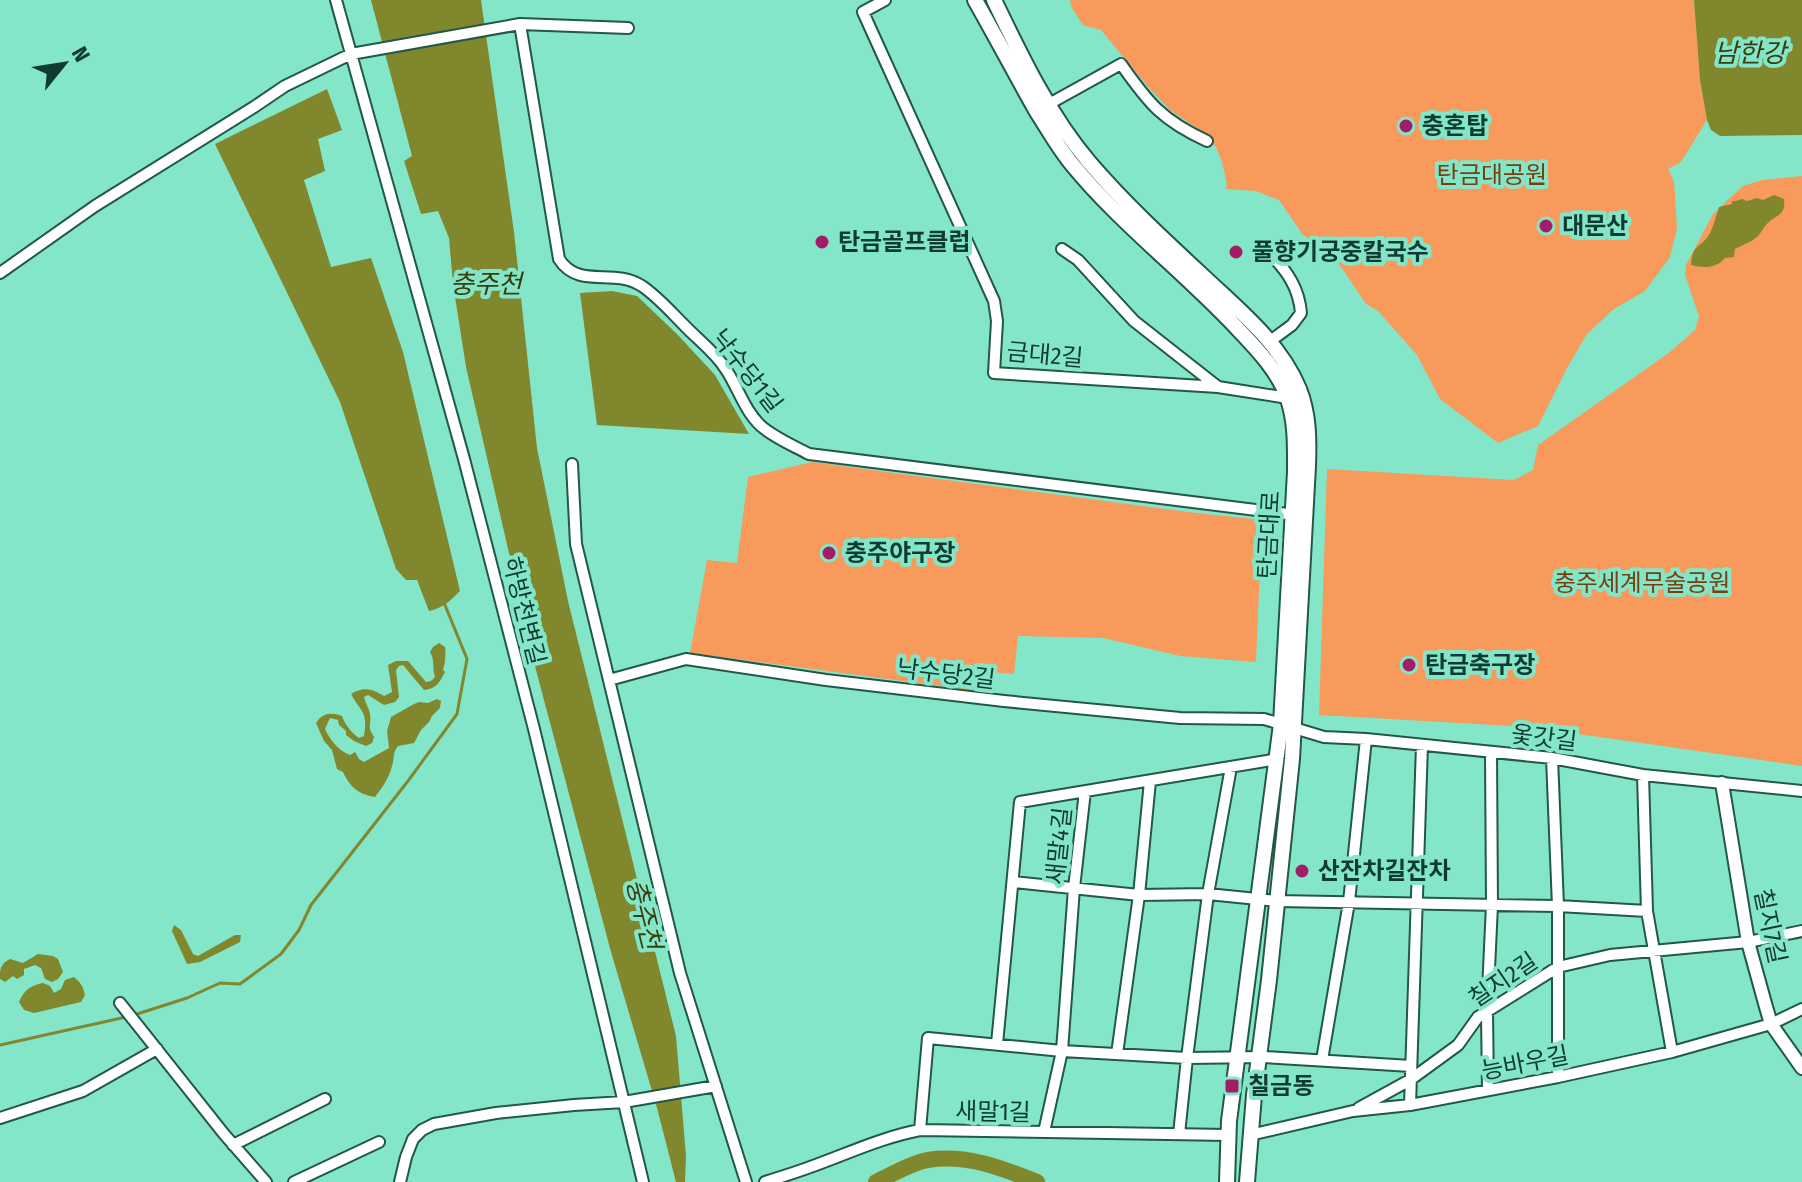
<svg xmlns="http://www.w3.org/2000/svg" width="1802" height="1182" font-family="'Fira Sans Condensed','Noto Sans KR',sans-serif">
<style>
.green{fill:#f79a5c}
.water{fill:#81872d}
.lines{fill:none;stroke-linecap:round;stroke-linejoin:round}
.stream{stroke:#81872d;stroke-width:3}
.river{stroke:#81872d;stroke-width:16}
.minor-casing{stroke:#225749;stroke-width:14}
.tertiary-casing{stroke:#225749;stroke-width:16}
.secondary-casing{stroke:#225749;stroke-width:18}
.minor{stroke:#fff;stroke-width:10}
.tertiary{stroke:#fff;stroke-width:12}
.secondary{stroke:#fff;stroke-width:14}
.poi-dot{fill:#a31c67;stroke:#84e6c9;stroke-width:3}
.labels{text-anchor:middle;stroke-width:8;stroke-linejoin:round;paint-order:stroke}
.poi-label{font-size:24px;font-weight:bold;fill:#103b30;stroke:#84e6c9;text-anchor:start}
.park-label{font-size:24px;fill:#7a3d0d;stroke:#84e6c9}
.street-label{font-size:24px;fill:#103b30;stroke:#84e6c9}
.water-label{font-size:26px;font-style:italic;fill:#3a3d0c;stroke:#84e6c9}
</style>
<rect width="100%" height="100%" fill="#84e6c9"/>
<path class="green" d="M 1070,0 L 1694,0 L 1700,80 L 1707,120 L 1681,162 L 1668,169 L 1674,181 L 1677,228 L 1670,257 L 1645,291 L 1614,309 L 1587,334 L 1567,368 L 1538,426 L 1498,443 L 1440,399 L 1417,355 L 1378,311 L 1366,304 L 1333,255 L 1303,235 L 1279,200 L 1256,191 L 1225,189 L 1227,185 L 1222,162 L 1216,147 L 1201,131 L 1170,110 L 1150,89 L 1101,30 L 1083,25 L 1072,8 Z
M 1802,176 L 1802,766 L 1529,727 L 1319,715 L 1327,469 L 1514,480 L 1533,470 L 1538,445 L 1670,352 L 1695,330 L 1699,316 L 1685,275 L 1686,265 L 1713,214 L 1743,186 L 1762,180 Z
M 812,462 L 1188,512 L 1262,520 L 1256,662 L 1180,656 L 1103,638 L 1018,636 L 1014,674 L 989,672 L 987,692 L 690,653 L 707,560 L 737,563 L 748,477 Z"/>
<path class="water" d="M 371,0 L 481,0 L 514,232 L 537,448 L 568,601 L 676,1036 L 686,1156 L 685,1182 L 676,1182 L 657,1108 L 611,952 L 536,670 L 466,367 L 453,284 L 449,238 L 438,211 L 421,214 L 404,161 L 412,156 Z
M 1694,0 L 1802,0 L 1802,135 L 1720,136 L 1711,130 L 1707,120 L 1700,80 Z
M 327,89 L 342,130 L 318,139 L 325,171 L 304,180 L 331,267 L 371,258 L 403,352 L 460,591 C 450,601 443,608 429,611 L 417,580 L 406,580 L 396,569 L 340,402 L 215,144 Z
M 1774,195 L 1784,199 C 1786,217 1775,214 1766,225 C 1763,228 1761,233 1758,236 C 1752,242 1742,245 1735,249 L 1734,257 L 1725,258 C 1716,269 1703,268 1691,265 C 1692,243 1702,248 1710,233 C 1714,225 1716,216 1719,207 L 1732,204 L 1732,201 L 1736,201 L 1742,199 L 1747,201 L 1757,198 L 1763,200 Z
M 612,291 L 637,296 L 677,334 L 715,375 L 749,434 L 597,425 L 580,293 Z
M 439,643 L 445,647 C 446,652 445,665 443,670 L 445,672 C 440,682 436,689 424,690 L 403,665 L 399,666 L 396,670 L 399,697 L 395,702 L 384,705 L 368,695 L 364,697 C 365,703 369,708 370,714 C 372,726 366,724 374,737 L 372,743 L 366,746 L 354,741 L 346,735 L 346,731 L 339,725 L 338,720 L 330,718 L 325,729 C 330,740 338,750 350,755 L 355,752 L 359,759 L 364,762 L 389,748 L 387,731 L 391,717 L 414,704 L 419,702 L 428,703 L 437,699 L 441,701 L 440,708 L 432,716 L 429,722 L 421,730 L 414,743 L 398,746 C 392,754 395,757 392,766 C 389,778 382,788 375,797 C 358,794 350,787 343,772 L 337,769 L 332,750 L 324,741 L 316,723 C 322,713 331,712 342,716 C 345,725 352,733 359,738 L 364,736 C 368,710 361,713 351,694 C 364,686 372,689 384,696 L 392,692 L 388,665 L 396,661 L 408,661 L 426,682 L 431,681 L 435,677 C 432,668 435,660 430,652 L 433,647 Z
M 174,925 L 181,930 L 193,954 L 198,956 L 235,935 L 241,935 L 240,942 L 200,962 L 187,964 L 172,931 Z
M 38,954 L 53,956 L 58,959 L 63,972 L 58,979 L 52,982 L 45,979 L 41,968 L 35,965 L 24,969 L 24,975 L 17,979 L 13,976 L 5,982 L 0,979 C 0,969 0,964 10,959 L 23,963 Z
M 74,977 C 81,983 83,986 85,995 L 81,1002 L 34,1013 L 24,1010 L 19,1002 C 24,990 31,985 43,983 L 50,986 L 54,993 L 61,989 L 65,980 Z"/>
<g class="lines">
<path class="stream" d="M 134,1015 L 187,998 L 220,983 L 240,984 L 281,954 L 299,930 L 311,905 L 408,781 L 457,714 L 467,659 L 445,605
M 0,1045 L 126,1017"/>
<path class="river" d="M 876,1182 C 891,1175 913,1162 928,1160 C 967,1154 1002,1168 1037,1182"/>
<g class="minor-casing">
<path id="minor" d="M 336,0 L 464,459 L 534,729 L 643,1182
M 885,0 L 863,12 L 994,301 L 997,321 L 994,373 L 1218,387 L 1288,398
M 520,24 L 559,259 C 579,290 613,267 642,286 C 658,297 670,311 683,324 C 697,339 714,351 725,368 C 738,387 744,410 761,426 C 775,438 792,445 809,454 L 1296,515
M 1049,104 L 1121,64 C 1149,104 1162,120 1207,141
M 1062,249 L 1078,260 L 1134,321 L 1218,387
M 0,273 L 95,206 L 254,107 L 285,86 L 351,54 L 520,24 L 628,28
M 1269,342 L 1292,325 L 1301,313 C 1299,289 1288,272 1271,255
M 572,464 L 576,544 L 680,973 L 746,1182
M 609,680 L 686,659 L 826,680 L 1004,701 L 1180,718 L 1264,719 L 1324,737 L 1366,739 L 1552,758 L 1643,775 L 1802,791
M 1552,758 L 1558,906 L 1558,1077
M 1643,775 L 1647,911 L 1672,1052
M 1013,882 L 1139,895 L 1208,894 L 1277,901 L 1558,906 L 1647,911
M 120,1003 L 224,1134 L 266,1182
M 997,1044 L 1020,802 L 1278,759
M 1117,1054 L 1139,895 L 1150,781
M 1322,1060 L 1349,902 L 1366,739
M 1488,1090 L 1487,1012 L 1492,905 L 1491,752
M 1410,1105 L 1422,745
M 1359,1108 L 1410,1080 L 1458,1045 L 1478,1017 L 1558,967 L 1610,955 L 1748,942 L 1802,931
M 0,1118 L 83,1091 L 157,1049
M 920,1130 L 928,1038 L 1062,1051 L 1187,1058 L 1264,1057 L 1411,1066
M 1044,1132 L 1062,1051 L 1074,888 L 1085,791
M 1179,1134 L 1187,1058 L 1208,894 L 1231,767
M 1250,1135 L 1353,1111 L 1410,1105 L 1558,1077 L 1672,1052 L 1771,1024 L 1802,1009
M 233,1145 L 325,1099
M 294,1182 L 379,1142
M 400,1182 L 406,1157 L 413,1139 L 422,1130 L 434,1124 L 496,1113 L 574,1105 L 624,1102 L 716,1086
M 765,1182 C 781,1177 797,1172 813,1166 C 849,1153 883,1137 920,1130 L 1228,1135"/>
</g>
<g class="tertiary-casing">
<path id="tertiary" d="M 1722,783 L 1748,942 L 1766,1007 L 1771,1024 L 1802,1068"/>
</g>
<g class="secondary-casing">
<path id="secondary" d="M 975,0 C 996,37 1016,75 1037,112 C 1048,129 1058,147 1071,163 C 1118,221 1183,271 1235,326 C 1255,347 1279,371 1288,399 C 1296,423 1295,448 1295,472 L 1281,724 L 1229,1121 L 1227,1182
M 994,0 C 1021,56 1049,115 1089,162 C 1124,203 1165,241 1205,278 C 1240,311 1280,343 1299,389 C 1309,414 1309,440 1308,466 L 1292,759 L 1269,980 L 1254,1095 L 1247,1182"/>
</g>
<use href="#minor" class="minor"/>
<use href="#tertiary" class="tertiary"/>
<use href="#secondary" class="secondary"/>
</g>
<g class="poi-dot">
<circle cx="1406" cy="126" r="8"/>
<circle cx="1546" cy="226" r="8"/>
<circle cx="822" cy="242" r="8"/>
<circle cx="1236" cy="252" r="8"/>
<circle cx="829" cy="553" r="8"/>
<circle cx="1409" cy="665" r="8"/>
<circle cx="1302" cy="871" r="8"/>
<rect x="1224" y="1078" width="16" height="16" rx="4"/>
</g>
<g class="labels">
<g class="poi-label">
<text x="1422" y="134">충혼탑</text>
<text x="1562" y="234">대문산</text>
<text x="838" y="250">탄금골프클럽</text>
<text x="1252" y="260">풀향기궁중칼국수</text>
<text x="845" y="561">충주야구장</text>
<text x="1425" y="673">탄금축구장</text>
<text x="1318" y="879">산잔차길잔차</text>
<text x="1248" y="1094">칠금동</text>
</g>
<g class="park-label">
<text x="1492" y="183">탄금대공원</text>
<text x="1642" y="591">충주세계무술공원</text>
</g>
<g class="street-label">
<text transform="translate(1045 355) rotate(5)" y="8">금대2길</text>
<text transform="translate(747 371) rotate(52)" y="8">낙수당1길</text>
<text transform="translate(1269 535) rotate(-87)" y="8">탄금대로</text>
<text transform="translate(524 611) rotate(76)" y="8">하방천변길</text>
<text transform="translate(946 674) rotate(7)" y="8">낙수당2길</text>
<text transform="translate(1544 738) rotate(7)" y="8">옻갓길</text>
<text transform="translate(1059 846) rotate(-84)" y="8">새말4길</text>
<text transform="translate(1770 926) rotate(78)" y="8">칠지7길</text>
<text transform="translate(1503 980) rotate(-34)" y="8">칠지2길</text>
<text transform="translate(1525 1063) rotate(-11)" y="8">능바우길</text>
<text transform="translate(993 1112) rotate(1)" y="8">새말1길</text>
</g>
<g class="water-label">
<text x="1750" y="62">남한강</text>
<text x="486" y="293">충주천</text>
<text transform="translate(644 914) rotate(76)" y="9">충주천</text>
</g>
</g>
<g transform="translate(64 64) rotate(60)" stroke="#84e6c9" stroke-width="6" paint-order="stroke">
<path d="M0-6L14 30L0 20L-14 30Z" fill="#103b30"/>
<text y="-12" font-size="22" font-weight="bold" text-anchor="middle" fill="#103b30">N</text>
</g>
</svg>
